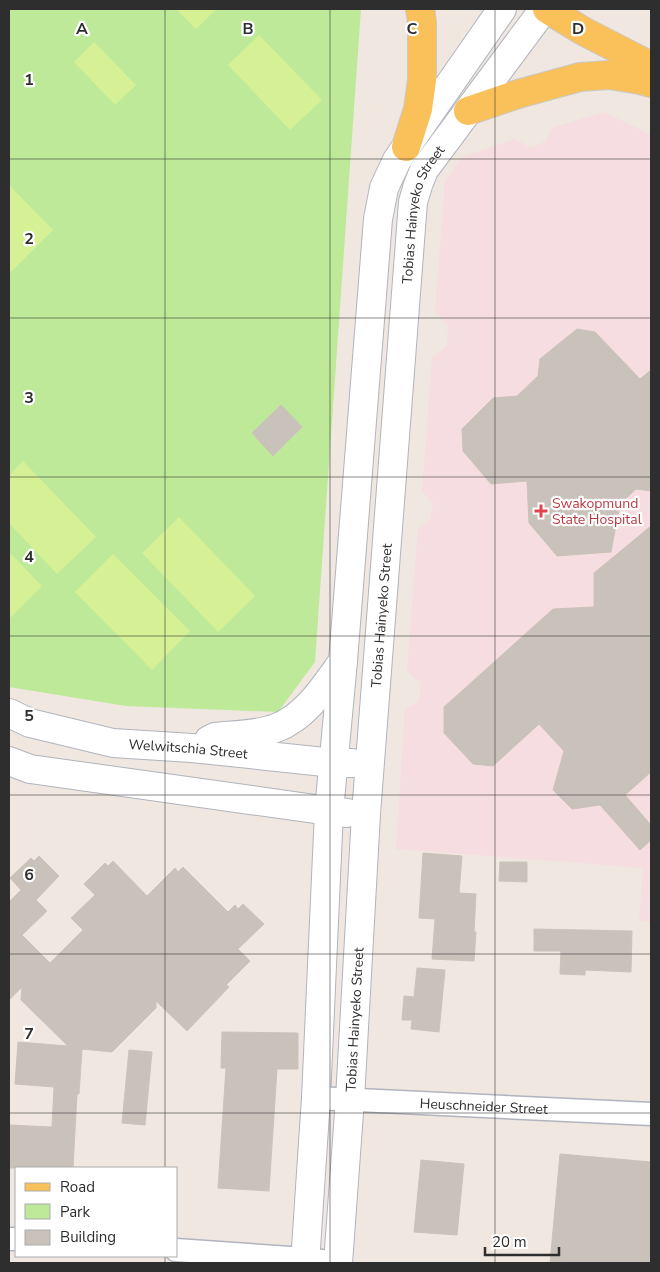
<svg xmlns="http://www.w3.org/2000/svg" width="660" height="1272" font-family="'Nunito Sans',sans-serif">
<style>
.medical{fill:#f6dde1}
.green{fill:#bee999}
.pitch{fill:#d5f095}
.building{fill:#c8c2bb;stroke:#ccc2b9}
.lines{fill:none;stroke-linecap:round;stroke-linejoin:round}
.minor-casing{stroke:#b0b4be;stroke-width:25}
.tertiary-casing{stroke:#b0b4be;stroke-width:30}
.primary-casing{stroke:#c9c9c9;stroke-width:30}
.minor{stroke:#fff;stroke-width:22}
.tertiary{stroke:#fff;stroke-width:28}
.primary{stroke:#fac15a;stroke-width:28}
.grid{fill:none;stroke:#2e2e2e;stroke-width:1;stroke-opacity:0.55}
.health-dot{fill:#e0444e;stroke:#fff;stroke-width:2}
.labels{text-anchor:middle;stroke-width:4.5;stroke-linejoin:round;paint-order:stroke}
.street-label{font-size:14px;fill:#2e2e2e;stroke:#fff}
.health-label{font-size:14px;fill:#be3a42;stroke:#fff;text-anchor:start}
.grid-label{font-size:16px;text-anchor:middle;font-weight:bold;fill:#2e2e2e;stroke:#fff;stroke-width:4.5;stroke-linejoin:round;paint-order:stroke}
</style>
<rect width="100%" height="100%" fill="#efe7e0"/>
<path class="medical" d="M 604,112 L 651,135 L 651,922 L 639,921 L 643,868 L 396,849 L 405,709 L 419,701 L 421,683 L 407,671 L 418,529 L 430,519 L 433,503 L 422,491 L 432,358 L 447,346 L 448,325 L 435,312 L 445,182 L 462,157 L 515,139 L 531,148 L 546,141 L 552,128 Z"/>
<path class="green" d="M 9,9 L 361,9 L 315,662 L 278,712 L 126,706 L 9,687 Z"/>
<path class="pitch" d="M 176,9 L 217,9 L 196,29 Z
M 259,35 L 322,100 L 290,130 L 228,65 Z
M 94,42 L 136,85 L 115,105 L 74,62 Z
M 9,185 L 53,230 L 9,274 Z
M 23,461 L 96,537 L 57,574 L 9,523 L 9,476 Z
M 179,517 L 255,596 L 218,632 L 142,553 Z
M 9,552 L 42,586 L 9,619 Z
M 113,554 L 190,631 L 152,670 L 75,592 Z"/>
<path class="building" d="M 577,329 L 595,332 L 640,379 L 651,370 L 651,491 L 636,489 L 620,504 L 611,552 L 557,556 L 529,523 L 527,481 L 491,484 L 463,451 L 462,429 L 493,398 L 517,396 L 538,376 L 540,359 Z
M 281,405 L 302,427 L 273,456 L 252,433 Z
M 651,526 L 651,772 L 625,795 L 651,825 L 651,840 L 640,850 L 600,805 L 572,809 L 553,790 L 564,751 L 539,724 L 493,766 L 473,764 L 444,733 L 444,707 L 553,609 L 594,607 L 594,573 Z
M 423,853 L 462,856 L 459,893 L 476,894 L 474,932 L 476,932 L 474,961 L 432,959 L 435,919 L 419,918 Z
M 39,856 L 59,876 L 36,900 L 47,911 L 22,935 L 50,963 L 83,930 L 71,918 L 95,895 L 84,884 L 105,863 L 108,866 L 113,861 L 147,896 L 175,868 L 178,872 L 183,867 L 228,912 L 235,905 L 238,909 L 243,904 L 264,924 L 238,949 L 250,961 L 226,985 L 229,987 L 187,1031 L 156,1001 L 156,1008 L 112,1052 L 82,1049 L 79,1094 L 77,1094 L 73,1168 L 9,1168 L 9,1125 L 52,1127 L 54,1087 L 15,1084 L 18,1042 L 68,1046 L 21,1000 L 22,987 L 9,1000 L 9,902 L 21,890 L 10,878 L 31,858 L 34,861 Z
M 500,862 L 527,862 L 527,882 L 499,881 Z
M 534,929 L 632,931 L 631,972 L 585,970 L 585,975 L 560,974 L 561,951 L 534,951 Z
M 417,968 L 445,970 L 439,1032 L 411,1029 L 412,1020 L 402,1020 L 404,996 L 414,997 Z
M 222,1032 L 298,1033 L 298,1069 L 277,1069 L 269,1191 L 218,1188 L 226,1068 L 221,1068 Z
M 129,1050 L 152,1052 L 145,1125 L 122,1123 Z
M 560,1154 L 651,1162 L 651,1263 L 550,1263 Z
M 421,1160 L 464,1164 L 457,1235 L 414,1232 Z"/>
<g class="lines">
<g class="minor-casing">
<g id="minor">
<path id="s1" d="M 316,1098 L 651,1114"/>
<path d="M 9,1239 L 16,1239"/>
<path d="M 176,1250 L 305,1259 L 338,1263"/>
</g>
</g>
<g class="tertiary-casing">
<g id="tertiary">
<path id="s2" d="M 9,713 L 30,723 L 113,743 L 192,748 L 334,763 L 352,763"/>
<path d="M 209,740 L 215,737 C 235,735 257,735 276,728 C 306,717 325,686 343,661"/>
<path d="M 9,761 L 30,769 L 329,811 L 347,813"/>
<path d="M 305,1263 L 316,1098 L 329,811 L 343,661 L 378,219 L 384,188 L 397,160 L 502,9"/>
<path id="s3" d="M 338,1263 L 350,1099 L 366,814 L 413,202 L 418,185 L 424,170 L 544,9"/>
</g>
</g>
<g class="primary-casing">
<path id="primary" d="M 547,9 L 583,31 L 651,66
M 468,111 L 518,94 L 580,77 L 609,75 L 640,80 L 651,83
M 406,147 L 418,109 L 422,80 L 422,22 L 420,9"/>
</g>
<use href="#minor" class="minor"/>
<use href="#tertiary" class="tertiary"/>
<use href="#primary" class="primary"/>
</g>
<path class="grid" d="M 165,9 L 165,1168M 330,9 L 330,1263M 495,9 L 495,1263M 9,159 L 651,159M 9,318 L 651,318M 9,477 L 651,477M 9,636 L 651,636M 9,795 L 651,795M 9,954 L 651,954M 9,1113 L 651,1113M 165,1256 L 165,1263"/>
<path class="health-dot" d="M538.5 503.5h5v5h5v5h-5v5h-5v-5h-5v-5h5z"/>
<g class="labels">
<g class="street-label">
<text dy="5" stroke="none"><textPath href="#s3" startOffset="1054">Tobias Hainyeko Street</textPath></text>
<text dy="5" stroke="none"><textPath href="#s3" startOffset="649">Tobias Hainyeko Street</textPath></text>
<text dy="5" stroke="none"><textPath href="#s2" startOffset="184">Welwitschia Street</textPath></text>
<text dy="5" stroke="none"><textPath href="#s3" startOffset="244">Tobias Hainyeko Street</textPath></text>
<text dy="5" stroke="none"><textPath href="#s1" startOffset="168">Heuschneider Street</textPath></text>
</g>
<g class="health-label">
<text x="552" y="508">Swakopmund<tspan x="552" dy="16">State Hospital</tspan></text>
</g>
</g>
<g class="grid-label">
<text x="82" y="34">A</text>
<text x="248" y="34">B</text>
<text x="412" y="34">C</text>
<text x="578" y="34">D</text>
<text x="29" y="85">1</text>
<text x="29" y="244">2</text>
<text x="29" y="403">3</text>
<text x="29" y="562">4</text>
<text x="29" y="721">5</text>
<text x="29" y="880">6</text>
<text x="29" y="1039">7</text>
</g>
<rect width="660" height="1272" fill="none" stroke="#2e2e2e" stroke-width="20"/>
<rect x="15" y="1167" width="162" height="90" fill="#ffffff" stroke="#ababab"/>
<rect x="25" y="1183" width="25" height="8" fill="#fac15a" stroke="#ababab"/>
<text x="60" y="1192" font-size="15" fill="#2e2e2e">Road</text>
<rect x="25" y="1204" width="25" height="15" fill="#bee999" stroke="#ababab"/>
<text x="60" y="1217" font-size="15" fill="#2e2e2e">Park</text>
<rect x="25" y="1230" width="25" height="15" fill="#c8c2bb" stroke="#ababab"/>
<text x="60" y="1242" font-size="15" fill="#2e2e2e">Building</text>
<path d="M485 1247v8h74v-8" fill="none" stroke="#2e2e2e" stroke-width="2.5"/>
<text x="492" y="1247" font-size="15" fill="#2e2e2e" stroke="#ffffff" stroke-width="4" paint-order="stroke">20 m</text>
</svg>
